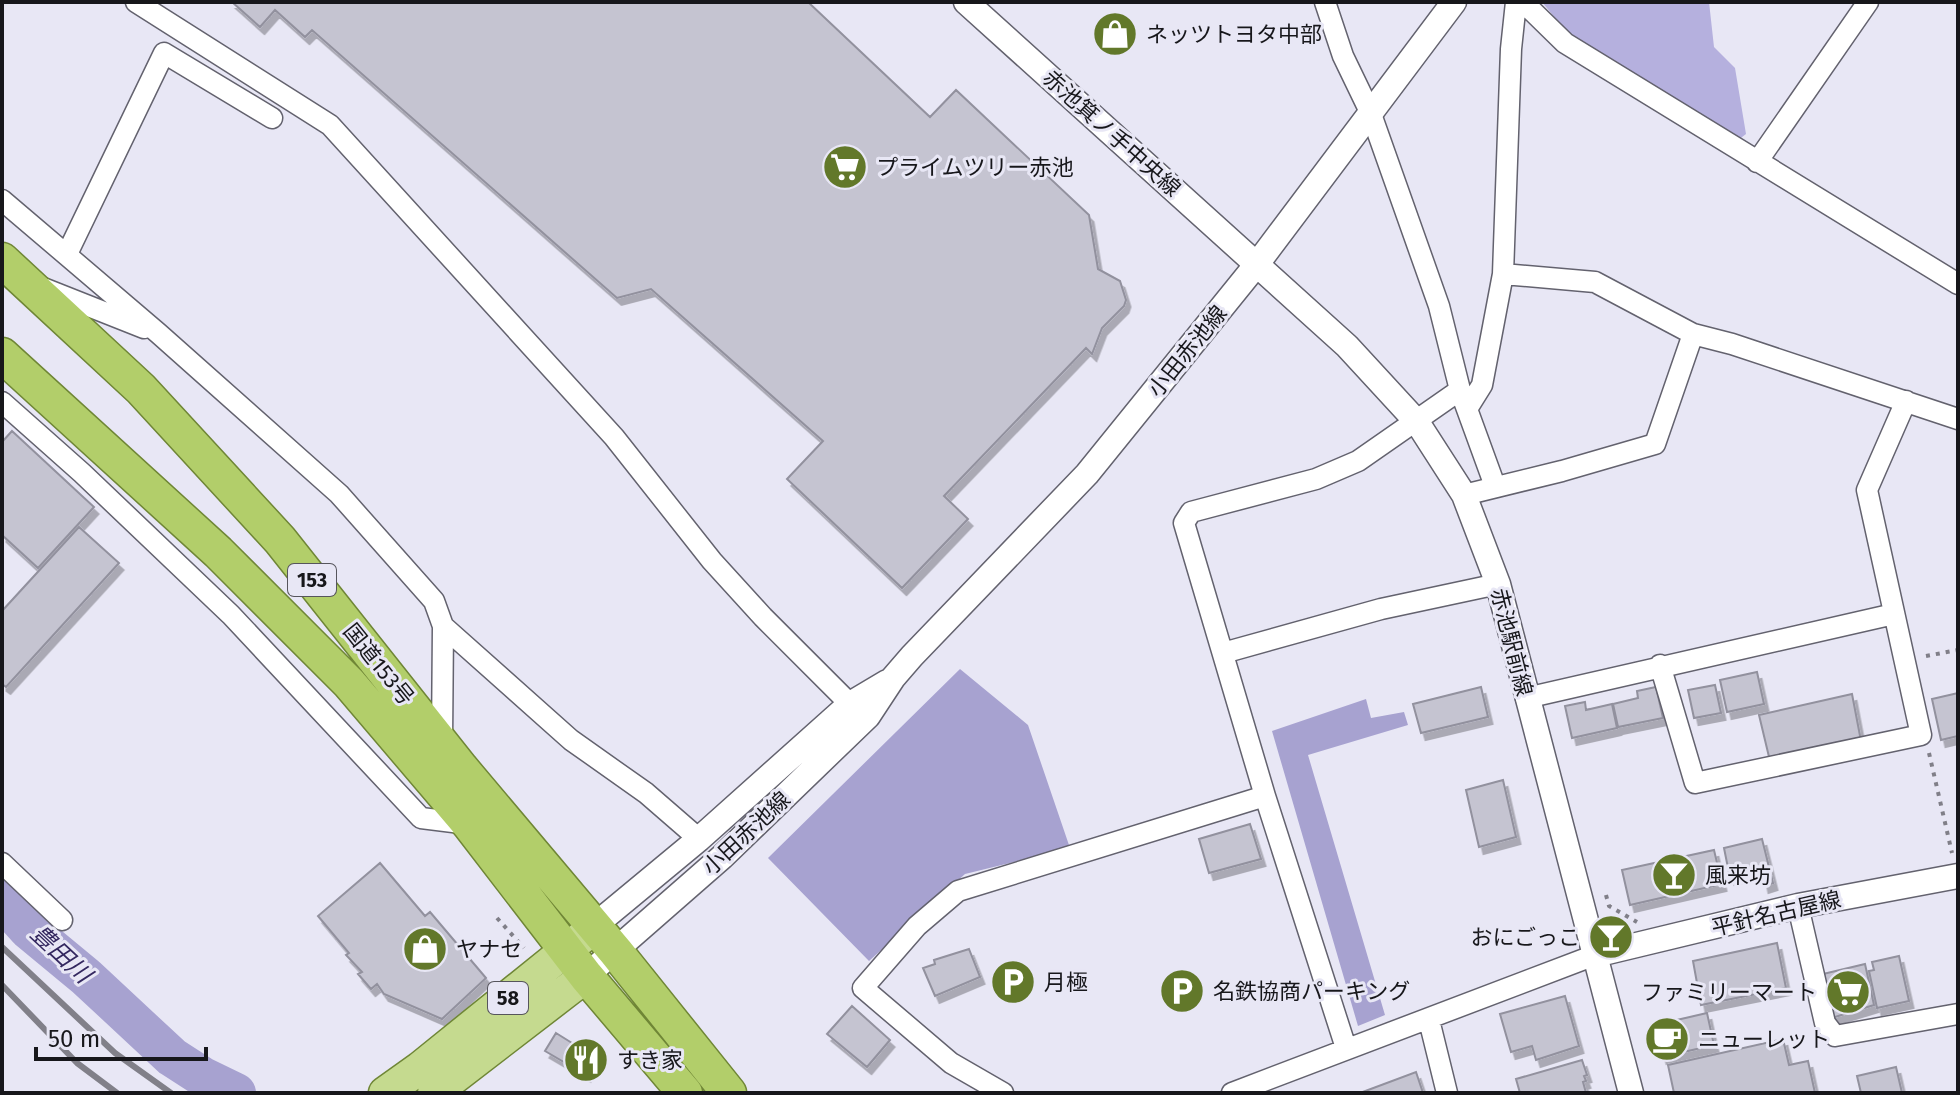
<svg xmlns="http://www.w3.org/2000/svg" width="1960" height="1095" font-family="'Fira Sans','Noto Sans JP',sans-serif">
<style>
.forest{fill:#b5b0de}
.water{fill:#a7a2d0}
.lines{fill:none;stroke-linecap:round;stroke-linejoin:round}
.river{stroke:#a7a2d0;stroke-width:40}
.building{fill:#c5c4d1;stroke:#92919e;stroke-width:2;filter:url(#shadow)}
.minor-casing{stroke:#63626e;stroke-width:23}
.tertiary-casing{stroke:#63626e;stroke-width:27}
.primary-casing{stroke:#6f8636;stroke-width:35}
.trunk-casing{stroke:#6f8636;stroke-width:37}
.path{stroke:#807f88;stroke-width:4;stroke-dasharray:4 6;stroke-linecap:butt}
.minor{stroke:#fff;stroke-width:20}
.tertiary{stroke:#fff;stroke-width:24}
.primary{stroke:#c5da8f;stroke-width:32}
.trunk{stroke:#b2ce6a;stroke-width:34}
.rail{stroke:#818089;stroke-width:6}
.labels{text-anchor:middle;stroke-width:6;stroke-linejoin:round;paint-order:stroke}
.shield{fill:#e8e7f5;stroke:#56555c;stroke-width:2}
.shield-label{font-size:20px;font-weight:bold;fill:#17171b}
.poi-label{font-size:22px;fill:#17171b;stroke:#e8e7f5;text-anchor:start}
.street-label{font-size:22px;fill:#17171b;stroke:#e8e7f5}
.water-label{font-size:24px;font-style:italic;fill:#342860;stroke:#e8e7f5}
</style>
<defs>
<filter id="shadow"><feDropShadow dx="4.5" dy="7" stdDeviation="0" flood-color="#0004"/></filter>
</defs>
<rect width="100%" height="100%" fill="#e8e7f5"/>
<path class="forest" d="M 1542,2 L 1709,2 L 1714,47 L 1735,68 L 1746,134 L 1733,144 L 1569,35 Z"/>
<path class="water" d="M 960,669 L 1028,725 L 1070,848 L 965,874 L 869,961 L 768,858 Z
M 1366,699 L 1371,718 L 1404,712 L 1408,725 L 1308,755 L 1385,1015 L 1358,1026 L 1272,731 Z"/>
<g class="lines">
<path class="river" d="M 2,900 L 28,929 L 86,977 L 172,1057 L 203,1077 L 236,1093"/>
</g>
<path class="building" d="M 232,2 L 808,2 L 930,117 L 956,90 L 1089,215 L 1098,269 L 1120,281 L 1126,300 L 1124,306 L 1102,328 L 1092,354 L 1086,348 L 944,496 L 968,519 L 902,588 L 787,479 L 823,441 L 651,289 L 617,298 L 312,30 L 305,37 L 275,10 L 260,27 Z
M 12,431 L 94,507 L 38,568 L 2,535 L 2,442 Z
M 79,527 L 119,563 L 6,687 L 2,684 L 2,611 Z
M 1757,672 L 1764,704 L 1727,712 L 1720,680 Z
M 1715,685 L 1721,713 L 1694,718 L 1688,690 Z
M 1481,687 L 1488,717 L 1421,733 L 1413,704 Z
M 1656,687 L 1663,718 L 1618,727 L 1613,704 L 1638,698 L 1637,691 Z
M 1958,693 L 1958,736 L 1941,740 L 1932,699 Z
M 1852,694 L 1861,741 L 1770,761 L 1759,715 Z
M 1585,702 L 1586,710 L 1612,704 L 1617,728 L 1572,738 L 1565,706 Z
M 1503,780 L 1516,837 L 1479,847 L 1466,790 Z
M 1250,824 L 1261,859 L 1209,873 L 1199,839 Z
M 1762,839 L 1773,883 L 1764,886 L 1761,871 L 1730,878 L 1724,848 Z
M 1714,850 L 1722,884 L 1630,905 L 1622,870 Z
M 380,863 L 425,916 L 430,912 L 486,978 L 442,1019 L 384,994 L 377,984 L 371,989 L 358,974 L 362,972 L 346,955 L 349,953 L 318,916 Z
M 1777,943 L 1786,988 L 1701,1005 L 1693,961 Z
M 969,949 L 980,977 L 935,996 L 923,968 L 935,964 L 934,960 Z
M 1899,956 L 1909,1001 L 1877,1008 L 1869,971 L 1874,970 L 1872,962 Z
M 1865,964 L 1874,1005 L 1835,1017 L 1830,1013 L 1823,974 Z
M 1565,996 L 1579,1046 L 1536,1060 L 1532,1046 L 1511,1052 L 1500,1014 Z
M 852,1006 L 890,1040 L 867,1067 L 827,1034 Z
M 1707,1013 L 1714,1045 L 1662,1057 L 1655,1025 Z
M 556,1033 L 596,1058 L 586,1075 L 545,1051 Z
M 1783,1039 L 1789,1065 L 1808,1061 L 1815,1093 L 1674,1093 L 1668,1065 Z
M 1582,1060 L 1587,1075 L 1584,1076 L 1586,1081 L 1583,1082 L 1586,1093 L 1520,1093 L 1516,1079 Z
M 1896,1067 L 1902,1093 L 1861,1093 L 1857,1076 Z
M 1416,1072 L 1423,1093 L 1360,1093 Z"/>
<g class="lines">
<g class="minor-casing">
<path id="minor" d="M 136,2 L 330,125 L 614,437 L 712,561 L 763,617 L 850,704
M 1325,2 L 1343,56 L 1371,114 L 1439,306 L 1460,390 L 1495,486
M 1523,2 L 1565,43 L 1958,284
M 1757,162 L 1868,2
M 2,200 L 158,333 L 339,494 L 434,601 L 443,626 L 442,741
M 67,254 L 164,53 L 272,118
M 1503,274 L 1595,282 L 1693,334 L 1732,344 L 1958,419
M 43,288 L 144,328
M 2,402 L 82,473 L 231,615 L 421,818 L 469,824
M 1467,409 L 1482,385 L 1503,274 L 1511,49 L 1516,2
M 1464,495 L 1562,471 L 1655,444 L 1693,334
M 443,626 L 571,740 L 646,793 L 699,839
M 1223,653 L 1381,609 L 1498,584
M 1660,665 L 1695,783 L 1921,735 L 1867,490 L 1906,401
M 1526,698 L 1894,614
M 1265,796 L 1184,523 L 1191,512 L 1316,479 L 1358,461 L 1460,390
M 2,863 L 62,920
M 1798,906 L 1825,1023 L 1835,1036 L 1958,1014
M 1429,1020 L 1447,1093
M 1003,1093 L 951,1063 L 863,988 L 917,926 L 958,891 L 1265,796 L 1346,1048
M 1232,1093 L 1595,955"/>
</g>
<g class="tertiary-casing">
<path id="tertiary" d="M 966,2 L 1347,346 L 1417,422 L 1464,495 L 1498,584 L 1631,1093
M 594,926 L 699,839 L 850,704 L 887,682
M 1595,955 L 1798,906 L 1958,876
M 586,976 L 722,857 L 868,716 L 893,678 L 912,656 L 1087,474 L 1257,264 L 1454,2"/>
</g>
<g class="primary-casing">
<path id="primary" d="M 385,1093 L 420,1068 L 586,934
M 434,1093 L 586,976"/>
</g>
<g class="trunk-casing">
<path id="trunk" d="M 2,260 L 141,389 L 280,540 L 461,768 L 616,952 L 729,1093
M 2,355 L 218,552 L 349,683 L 469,824 L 586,976 L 685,1093"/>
</g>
<path class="path" d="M 1926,656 L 1958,650
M 1929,753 L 1952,853
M 1606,895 L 1609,906 L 1637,922
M 497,918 L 524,948"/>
<use href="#minor" class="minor"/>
<use href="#tertiary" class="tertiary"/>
<use href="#primary" class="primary"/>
<use href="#trunk" class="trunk"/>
<path class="rail" d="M 2,947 L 115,1053 L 171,1093
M 2,985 L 77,1063 L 117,1093"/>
</g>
<defs>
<g id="shop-disc" transform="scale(2.3)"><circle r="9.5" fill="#62782a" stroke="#e8e7f5"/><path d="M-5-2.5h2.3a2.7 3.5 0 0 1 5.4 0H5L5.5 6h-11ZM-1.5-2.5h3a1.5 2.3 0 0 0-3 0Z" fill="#fff"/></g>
<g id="supermarket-disc" transform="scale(2.3)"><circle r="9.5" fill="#62782a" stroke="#e8e7f5"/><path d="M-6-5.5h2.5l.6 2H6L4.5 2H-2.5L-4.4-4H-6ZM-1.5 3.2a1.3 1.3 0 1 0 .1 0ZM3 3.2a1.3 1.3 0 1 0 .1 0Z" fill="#fff"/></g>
<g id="bar-disc" transform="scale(2.3)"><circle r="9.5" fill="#62782a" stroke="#e8e7f5"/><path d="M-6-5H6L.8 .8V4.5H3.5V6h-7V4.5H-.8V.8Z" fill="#fff"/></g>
<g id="parking-disc" transform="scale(2.3)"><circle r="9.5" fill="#62782a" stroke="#e8e7f5"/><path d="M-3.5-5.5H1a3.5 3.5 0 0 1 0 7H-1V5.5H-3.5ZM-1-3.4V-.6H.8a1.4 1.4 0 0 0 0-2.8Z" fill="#fff"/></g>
<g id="cafe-disc" transform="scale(2.3)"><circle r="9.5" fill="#62782a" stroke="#e8e7f5"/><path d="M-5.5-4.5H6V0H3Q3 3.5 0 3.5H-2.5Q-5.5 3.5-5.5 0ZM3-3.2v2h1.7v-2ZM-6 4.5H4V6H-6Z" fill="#fff"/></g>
<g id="restaurant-disc" transform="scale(2.3)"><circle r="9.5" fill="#62782a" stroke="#e8e7f5"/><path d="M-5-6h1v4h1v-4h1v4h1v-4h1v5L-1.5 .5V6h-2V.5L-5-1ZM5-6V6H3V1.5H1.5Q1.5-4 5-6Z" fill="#fff"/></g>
</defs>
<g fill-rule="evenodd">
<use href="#shop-disc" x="1115" y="34"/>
<use href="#supermarket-disc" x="845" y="167"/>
<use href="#bar-disc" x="1674" y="875"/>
<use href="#bar-disc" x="1611" y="937"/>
<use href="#shop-disc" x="425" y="949"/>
<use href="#parking-disc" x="1013" y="982"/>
<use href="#parking-disc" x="1182" y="991"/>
<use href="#supermarket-disc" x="1848" y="992"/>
<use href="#cafe-disc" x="1667" y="1039"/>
<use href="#restaurant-disc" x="586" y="1060"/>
</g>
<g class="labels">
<g class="shield">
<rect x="288" y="564" width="48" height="32" rx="6"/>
<rect x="488" y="982" width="40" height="32" rx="6"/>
</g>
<g class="shield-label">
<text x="312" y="587">153</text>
<text x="508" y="1005">58</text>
</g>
<g class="poi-label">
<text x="1146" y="42">ネッツトヨタ中部</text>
<text x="876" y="175">プライムツリー赤池</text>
<text x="1705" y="883">風来坊</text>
<text x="1580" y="945" text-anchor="end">おにごっこ</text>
<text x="456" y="957">ヤナセ</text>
<text x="1044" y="990">月極</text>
<text x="1213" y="999">名鉄協商パーキング</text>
<text x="1817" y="1000" text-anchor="end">ファミリーマート</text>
<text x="1698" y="1047">ニューレット</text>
<text x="617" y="1068">すき家</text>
</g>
<g class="street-label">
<text transform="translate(1112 133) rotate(42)" y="8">赤池箕ノ手中央線</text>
<text transform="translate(1187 351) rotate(-51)" y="8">小田赤池線</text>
<text transform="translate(1512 642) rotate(76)" y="8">赤池駅前線</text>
<text transform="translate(379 664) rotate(51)" y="8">国道153号</text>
<text transform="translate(746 833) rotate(-43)" y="8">小田赤池線</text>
<text transform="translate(1776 913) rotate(-13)" y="8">平針名古屋線</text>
</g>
<g class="water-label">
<text transform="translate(61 954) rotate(43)" y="8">豊田川</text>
</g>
</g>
<rect width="1960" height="1095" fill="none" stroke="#17171b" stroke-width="8"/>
<path d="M36 1047v12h170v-12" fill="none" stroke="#17171b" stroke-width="4"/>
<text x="48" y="1047" font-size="24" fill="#17171b" stroke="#e8e7f5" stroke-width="6" paint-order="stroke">50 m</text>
</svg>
